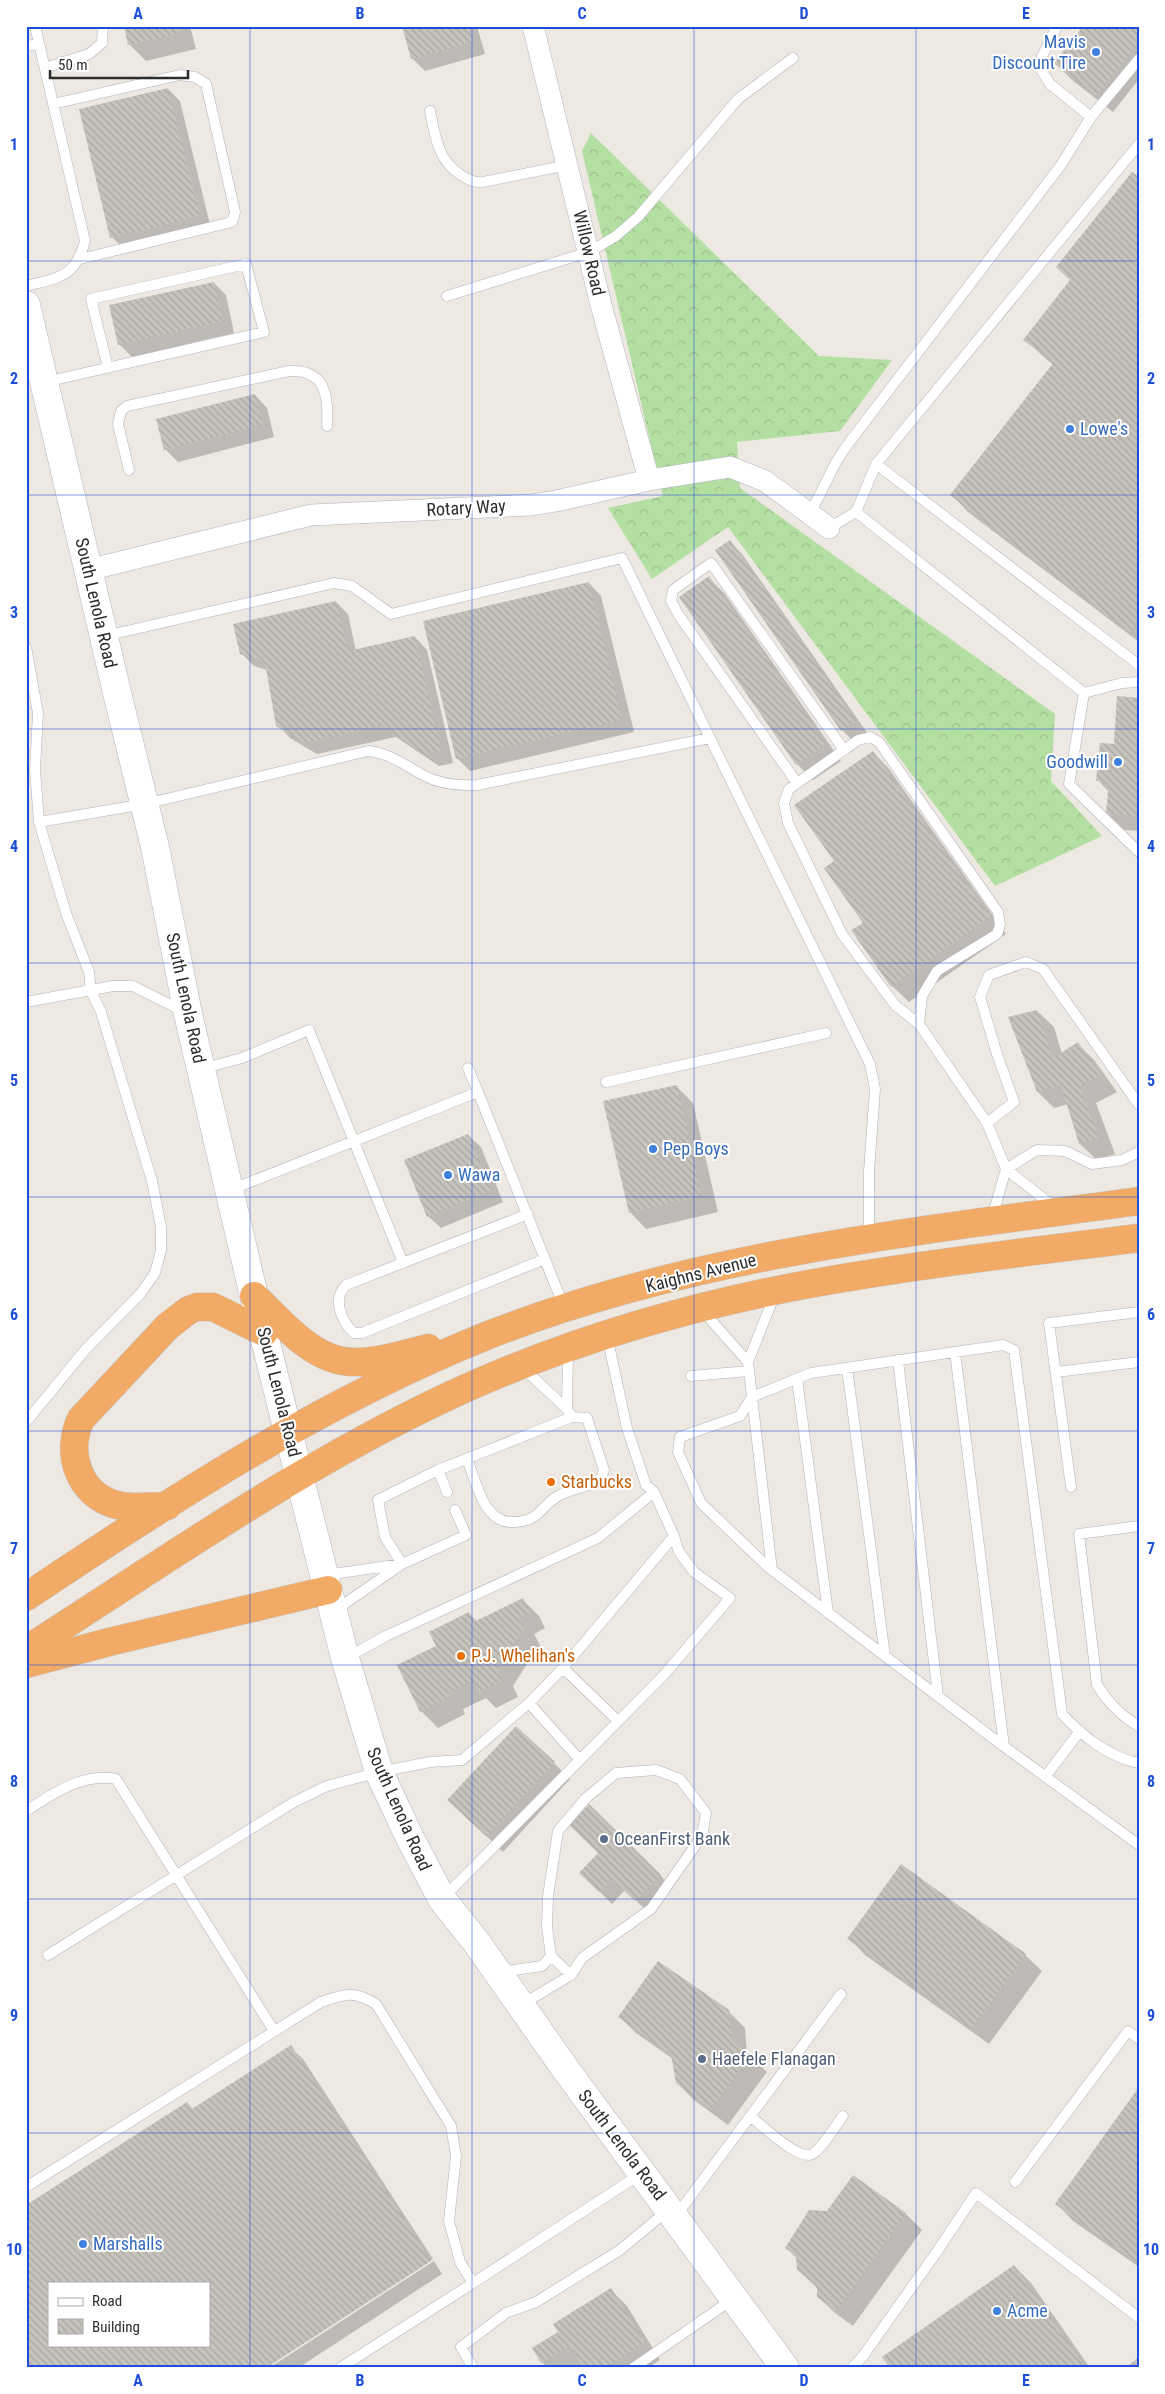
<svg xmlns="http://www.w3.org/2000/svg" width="1165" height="2394" font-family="'Roboto Condensed',sans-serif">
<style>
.forest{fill:url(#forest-crowns)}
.shadow{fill:#0003;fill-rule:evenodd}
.building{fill:url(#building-back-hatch);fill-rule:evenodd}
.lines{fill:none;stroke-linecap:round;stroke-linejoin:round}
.lane-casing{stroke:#b1b2bc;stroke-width:11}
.street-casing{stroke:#b1b2bc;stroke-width:22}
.secondary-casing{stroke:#b1b2bc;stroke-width:29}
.highway-casing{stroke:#c8c8c8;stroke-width:29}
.lane{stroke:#fff;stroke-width:10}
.street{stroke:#fff;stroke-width:21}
.secondary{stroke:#fff;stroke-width:28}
.highway{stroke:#f2aa67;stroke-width:28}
.grid{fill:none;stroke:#1d4ed8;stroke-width:1;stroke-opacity:0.55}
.shop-dot{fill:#3f7fe0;stroke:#fff;stroke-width:2}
.food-dot{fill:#e8710a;stroke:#fff;stroke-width:2}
.service-dot{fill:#5c6f8a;stroke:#fff;stroke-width:2}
.labels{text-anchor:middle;stroke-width:4;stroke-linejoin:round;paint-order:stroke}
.shop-label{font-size:18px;fill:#366cbe;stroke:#fff;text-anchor:start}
.street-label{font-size:18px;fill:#2d2d2d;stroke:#fff}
.food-label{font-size:18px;fill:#c56008;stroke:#fff;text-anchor:start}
.service-label{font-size:18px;fill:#4e5e75;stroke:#fff;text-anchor:start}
.neatline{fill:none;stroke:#1d4ed8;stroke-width:2}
.grid-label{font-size:16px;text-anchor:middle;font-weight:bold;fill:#1d4ed8}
</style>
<defs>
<pattern id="forest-crowns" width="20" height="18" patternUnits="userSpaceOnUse" patternTransform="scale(1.25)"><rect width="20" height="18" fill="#b4dfa2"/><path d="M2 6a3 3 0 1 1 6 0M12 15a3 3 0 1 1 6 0" fill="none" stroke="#9bc08c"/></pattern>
<pattern id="building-back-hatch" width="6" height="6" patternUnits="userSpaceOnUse" patternTransform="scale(1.25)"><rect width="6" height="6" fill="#c6c2bc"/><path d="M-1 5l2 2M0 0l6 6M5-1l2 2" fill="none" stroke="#aaa7a2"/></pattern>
</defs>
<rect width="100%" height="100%" fill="#ede8e1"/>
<path class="forest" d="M 591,133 L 819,356 L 892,360 L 840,431 L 737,442 L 740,488 L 1055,714 L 1051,781 L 1102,836 L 995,886 L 728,527 L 652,579 L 608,508 L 663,496 L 582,151 Z"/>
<path class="shadow" d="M 125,26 L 190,26 L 196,49 L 146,61 L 129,44 Z
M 404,26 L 477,26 L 485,54 L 425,71 L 412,58 Z
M 1139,26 L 1139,79 L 1113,112 L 1072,80 L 1055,63 Z
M 168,89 L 180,101 L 211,229 L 124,249 L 112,237 Z
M 1139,179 L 1139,642 L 968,512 L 952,495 L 1053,365 L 1025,340 L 1071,280 Z
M 214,283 L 226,295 L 234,333 L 132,357 L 119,344 Z
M 255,395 L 267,408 L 274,437 L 178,462 L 165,449 Z
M 730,542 L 742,554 L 868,734 L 855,743 L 842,730 L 717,551 Z
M 709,578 L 725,594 L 841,761 L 813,780 L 797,764 Z
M 589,583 L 601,596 L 634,732 L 470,771 L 457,758 Z
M 336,602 L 348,614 L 356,651 L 415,637 L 427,650 L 453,763 L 439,766 L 396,737 L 317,754 L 290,738 L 278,725 L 267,670 L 254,666 L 241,653 Z
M 1139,699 L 1139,831 L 1124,830 L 1107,813 L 1109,792 L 1098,780 Z
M 873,752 L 889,769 L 1006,934 L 909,1002 L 892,986 L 836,862 Z
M 1037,1011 L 1054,1027 L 1062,1054 L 1078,1044 L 1094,1060 L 1117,1092 L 1096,1103 L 1115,1154 L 1097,1160 L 1080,1144 L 1068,1104 L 1054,1108 L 1038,1092 Z
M 676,1086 L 693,1103 L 718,1212 L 646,1229 L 630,1212 Z
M 468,1135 L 481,1147 L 503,1202 L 441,1228 L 428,1216 Z
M 523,1600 L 539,1616 L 545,1628 L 534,1634 L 541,1647 L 537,1648 L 513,1686 L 518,1697 L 496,1708 L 486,1698 L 463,1709 L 465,1714 L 438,1728 L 421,1711 L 437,1647 L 469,1613 L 477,1622 Z
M 554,1763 L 570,1779 L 503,1852 L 449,1800 Z
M 589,1806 L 673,1888 L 649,1913 L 625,1890 L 612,1904 L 581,1873 L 600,1854 Z
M 849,1938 L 1025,1955 L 1042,1971 L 989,2044 L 865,1955 Z
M 728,2011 L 745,2028 L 747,2054 L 767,2072 L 728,2125 L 694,2100 L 677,2083 L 673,2059 L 636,2033 L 620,2017 Z
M 290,2047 L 303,2059 L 433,2259 L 264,2368 L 26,2368 L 26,2207 L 187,2103 L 194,2110 ZM 49,2283 L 209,2283 L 209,2345 L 49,2345 Z
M 1139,2090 L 1139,2267 L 1073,2221 L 1057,2204 Z
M 853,2177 L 906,2214 L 922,2230 L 853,2326 L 835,2313 L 818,2296 L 818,2289 L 798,2270 L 798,2259 L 786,2248 L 828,2212 Z
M 434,2261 L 442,2274 L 298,2368 L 269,2368 Z
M 1014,2266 L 1031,2283 L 1090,2368 L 891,2368 Z
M 611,2290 L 627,2306 L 660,2360 L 648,2368 L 585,2368 L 582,2364 L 576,2368 L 548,2368 L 542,2362 L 559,2333 Z"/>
<path class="building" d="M 124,26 L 178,26 L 180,33 L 128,45 Z
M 402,26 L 469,26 L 473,42 L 411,59 Z
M 1083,26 L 1139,26 L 1139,42 L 1096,96 L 1054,63 Z
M 168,88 L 200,216 L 110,238 L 79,109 Z
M 1132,172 L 1139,177 L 1139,620 L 1129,632 L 950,495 L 1054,362 L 1023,340 L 1070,280 L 1056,267 Z
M 214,282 L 223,321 L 118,345 L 109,305 Z
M 255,394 L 263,425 L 164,450 L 156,419 Z
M 730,540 L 856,721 L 841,731 L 715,550 Z
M 709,576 L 826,744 L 796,765 L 679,597 Z
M 589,582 L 622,720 L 456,759 L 423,621 Z
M 336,601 L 348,651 L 415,636 L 441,751 L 425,755 L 383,725 L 304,743 L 276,726 L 265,662 L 240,654 L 233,624 Z
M 1117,696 L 1139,698 L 1139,817 L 1106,813 L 1109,782 L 1096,781 L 1100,743 L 1114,744 Z
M 873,751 L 990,917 L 891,987 L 851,930 L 863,923 L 824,868 L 834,861 L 794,805 Z
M 1037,1010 L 1053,1058 L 1078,1042 L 1101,1075 L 1080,1086 L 1099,1138 L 1079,1144 L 1061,1085 L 1037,1092 L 1008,1017 Z
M 677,1085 L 702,1196 L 629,1213 L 603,1101 Z
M 468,1134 L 492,1190 L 427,1217 L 404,1160 Z
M 523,1598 L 530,1612 L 519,1617 L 525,1630 L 521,1632 L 497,1669 L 503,1681 L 479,1692 L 473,1680 L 447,1693 L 450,1697 L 420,1712 L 397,1665 L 436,1646 L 429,1632 L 469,1612 L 474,1622 Z
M 516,1726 L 555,1762 L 486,1836 L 447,1800 Z
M 589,1804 L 661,1875 L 635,1901 L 612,1879 L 599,1892 L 579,1873 L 598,1853 L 569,1825 Z
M 901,1864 L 1026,1954 L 972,2028 L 847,1939 Z
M 658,1961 L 729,2010 L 732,2041 L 751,2055 L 711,2109 L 676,2083 L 671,2054 L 618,2017 Z
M 291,2045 L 431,2261 L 266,2368 L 26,2368 L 26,2205 L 187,2102 L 192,2109 ZM 49,2283 L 209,2283 L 209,2345 L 49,2345 Z
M 1139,2087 L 1139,2264 L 1055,2204 Z
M 853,2175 L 906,2213 L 836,2311 L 817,2297 L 817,2284 L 797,2270 L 796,2255 L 785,2248 L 809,2210 L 827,2211 Z
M 1014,2265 L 1086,2368 L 890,2368 L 882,2357 Z
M 611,2288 L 645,2343 L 605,2368 L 583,2368 L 570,2345 L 541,2363 L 532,2348 L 558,2332 L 553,2324 Z
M 1139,2357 L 1139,2368 L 1125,2368 Z"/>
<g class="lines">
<g class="lane-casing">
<path id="lane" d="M 1057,26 L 1038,65 L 1050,84 L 1091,117
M 26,46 L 39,44
M 45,68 L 89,54 L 102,43 L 103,26
M 53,104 L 180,75 L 195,77 L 206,84 L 235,212 L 232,222 L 80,259
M 430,111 C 435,136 438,161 461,175 C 469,180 474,183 483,182 L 568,165
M 26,286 C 60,277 75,278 85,241 L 35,26
M 447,296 L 589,252 L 616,236 L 638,217 L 738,99 L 793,58
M 45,382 L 264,332 L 246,264 L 91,299 L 108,368
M 876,464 L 1139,665
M 129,470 L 118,424 L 121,411 L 127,406 L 289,371 C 325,369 329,395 327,426
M 856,512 L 876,464 L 1139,144
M 810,514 L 836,462 L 848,444 L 1061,165 L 1091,117 L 1139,59
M 829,528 L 856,512 L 1084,693 L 1122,683 L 1139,682
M 105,636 L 334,583 L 352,586 L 391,614 L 622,558 L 710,738
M 26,647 L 38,713 L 35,770 L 39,822 L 66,913 L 89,972 L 91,991 L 101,1012 L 152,1181 L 161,1227 L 161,1250 L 155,1273 L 141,1293 L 85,1350 L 26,1422
M 1084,693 L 1069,784 L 1139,852
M 797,783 L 678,614 L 671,601 L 673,590 L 711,563 L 844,750
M 39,822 L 145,804 L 368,751 C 389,753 405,765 423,775 C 439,784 458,786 477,785 L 710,738 L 870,1064 L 875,1089 L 869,1171 L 869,1238
M 26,1002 L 113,986 L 133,986 L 183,1011
M 919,1024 L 922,996 L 937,971 L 997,934 L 1000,925 L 998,912 L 879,742 L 870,737 L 858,740 L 789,789 L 784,803 L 788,823 L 842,934 L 895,1005 L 919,1024 L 987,1123
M 468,1068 L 478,1092
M 201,1069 L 242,1058 L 309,1030 L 403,1263
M 606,1082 L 826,1033
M 1139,1105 L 1043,969 L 1026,962 L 989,975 L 980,997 L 997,1054 L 1014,1102 L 987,1123 L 1006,1169 L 1037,1150 L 1065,1151 L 1092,1164 L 1122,1160 L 1139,1152
M 230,1190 L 478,1092 L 564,1307
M 528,1214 L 346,1285 C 332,1299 341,1321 354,1333 L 362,1333 L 545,1259
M 992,1218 L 1006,1169 L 1054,1207
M 702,1310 L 748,1362
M 955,1352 L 1004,1746
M 898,1360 L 938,1696
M 522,1367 L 567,1409 L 568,1350
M 847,1368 L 885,1656
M 1056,1372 L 1139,1362
M 691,1376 L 749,1371
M 797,1379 L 828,1613
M 467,1459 C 476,1480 483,1524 513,1522 C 520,1522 528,1521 535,1516 C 542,1511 547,1503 555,1498 C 567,1489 587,1488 601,1480 L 604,1470 L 587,1418 L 572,1417
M 438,1470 L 447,1492
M 1071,1487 L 1049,1323 L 1139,1312
M 455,1510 L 466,1535 L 402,1564 L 385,1537 L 378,1500 L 438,1470 L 572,1417 L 567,1409
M 1139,1526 L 1079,1534 L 1097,1685 C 1108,1702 1120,1716 1139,1726
M 772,1570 L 748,1362 L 775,1294
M 326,1575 L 402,1564 L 334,1611
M 346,1658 L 386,1636 L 598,1538 L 654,1492
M 563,1668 L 618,1721
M 529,1703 L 579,1759
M 1139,1763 C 1110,1758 1081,1735 1062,1714 L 1014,1350 L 1003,1345 L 811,1373 L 752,1397 L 740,1416 L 680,1437 L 678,1452 L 701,1503 L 768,1567 L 998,1742 L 1139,1845
M 1045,1777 L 1080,1731
M 26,1811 C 53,1794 83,1772 116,1779 L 274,2031
M 443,1898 L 663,1676 L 730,1598 L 694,1572 L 679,1552 L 674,1536 L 654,1492 L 646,1485 L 627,1428 L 607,1336
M 48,1955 L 294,1802 L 327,1786 L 379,1772 L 430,1762 L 462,1760 L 529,1703 L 563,1668 L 674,1536
M 500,1972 L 542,1966 L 551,1956 L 547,1927 L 548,1896 L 558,1831 L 585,1799 L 616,1773 L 656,1770 L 680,1779 L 706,1813 L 702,1836 L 651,1909 L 582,1958 L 571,1975 L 551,1956
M 521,2005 L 571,1975
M 750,2116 C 762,2125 801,2164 814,2153 C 825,2145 834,2127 843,2116
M 1015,2182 L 1128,2031 L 1139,2039
M 26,2187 L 321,2002 C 345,1994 353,1990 376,2004 L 451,2126 L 456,2156 L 449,2221 L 460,2262 L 473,2283 L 642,2173
M 676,2216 L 841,1994
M 340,2368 L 473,2283
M 473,2368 L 461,2347 L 506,2313 L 536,2302 L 620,2250 L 667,2211
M 633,2368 L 733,2299
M 852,2368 L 863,2356 L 936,2253 L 976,2193 L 1139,2318"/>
</g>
<g class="street-casing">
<path id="street" d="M 533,26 L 601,305 L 649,480
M 88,570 L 311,515 L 531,505 L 556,501 L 649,480 L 730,467 L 765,481 L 829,528"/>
</g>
<g class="secondary-casing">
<path id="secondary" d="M 26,305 L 119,701 L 155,847 L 188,1014 L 254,1296 L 345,1658 L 379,1772 L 410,1838 L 442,1899 L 477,1943 L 564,2067 L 785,2368"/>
</g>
<g class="highway-casing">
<path id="highway" d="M 254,1296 C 281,1321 312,1361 352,1362 C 377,1363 403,1354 428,1348
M 167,1506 C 151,1506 132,1509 117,1505 C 78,1495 65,1452 81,1419 L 168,1326 L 189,1310 L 197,1307 L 213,1307 L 264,1332
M 26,1597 C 172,1499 322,1402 486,1336 C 694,1254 919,1231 1139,1201
M 26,1650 C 172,1557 315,1455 473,1385 C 580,1338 695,1305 809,1284 C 918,1264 1029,1252 1139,1238
M 26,1664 L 113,1641 L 328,1590"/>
</g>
<use href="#lane" class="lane"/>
<use href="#street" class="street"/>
<use href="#secondary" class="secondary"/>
<use href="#highway" class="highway"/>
</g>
<path class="grid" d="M 250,26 L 250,2368M 472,26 L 472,2368M 694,26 L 694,2368M 916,26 L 916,2368M 26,261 L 1139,261M 26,495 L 1139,495M 26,729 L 1139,729M 26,963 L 1139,963M 26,1197 L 1139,1197M 26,1431 L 1139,1431M 26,1665 L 1139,1665M 26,1899 L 1139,1899M 26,2133 L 1139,2133"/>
<g class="shop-dot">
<circle cx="1096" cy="52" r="5"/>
<circle cx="1070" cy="429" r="5"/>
<circle cx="1118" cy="762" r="5"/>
<circle cx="653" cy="1149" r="5"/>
<circle cx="448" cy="1175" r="5"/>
<circle cx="83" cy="2244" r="5"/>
<circle cx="997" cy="2311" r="5"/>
</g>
<g class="food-dot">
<circle cx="551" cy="1482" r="5"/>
<circle cx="461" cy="1656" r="5"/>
</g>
<g class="service-dot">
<circle cx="604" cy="1839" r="5"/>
<circle cx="702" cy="2059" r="5"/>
</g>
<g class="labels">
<g class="shop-label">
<text x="1086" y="48" text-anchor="end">Mavis<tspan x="1086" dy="21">Discount Tire</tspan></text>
<text x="1080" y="435">Lowe's</text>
<text x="1108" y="768" text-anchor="end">Goodwill</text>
<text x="663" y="1155">Pep Boys</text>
<text x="458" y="1181">Wawa</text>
<text x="93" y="2250">Marshalls</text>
<text x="1007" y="2317">Acme</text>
</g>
<g class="street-label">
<text transform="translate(589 253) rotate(77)" y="6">Willow Road</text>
<text transform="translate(466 508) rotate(-3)" y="6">Rotary Way</text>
<text transform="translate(96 603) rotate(77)" y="6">South Lenola Road</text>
<text transform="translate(186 998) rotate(78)" y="6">South Lenola Road</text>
<text transform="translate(701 1273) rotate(-14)" y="6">Kaighns Avenue</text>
<text transform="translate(279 1392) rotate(76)" y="6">South Lenola Road</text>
<text transform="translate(399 1809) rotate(66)" y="6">South Lenola Road</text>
<text transform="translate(622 2145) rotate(53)" y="6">South Lenola Road</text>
</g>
<g class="food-label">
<text x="561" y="1488">Starbucks</text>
<text x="471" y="1662">P.J. Whelihan's</text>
</g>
<g class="service-label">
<text x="614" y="1845">OceanFirst Bank</text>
<text x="712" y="2065">Haefele Flanagan</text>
</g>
</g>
<rect width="1165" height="2394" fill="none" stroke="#ffffff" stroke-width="55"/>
<rect x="48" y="2282" width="162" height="65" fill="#ffffff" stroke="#ababab"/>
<rect x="58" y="2298" width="25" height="8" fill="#ffffff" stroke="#ababab"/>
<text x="92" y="2306" font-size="15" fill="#2d2d2d">Road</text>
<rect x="58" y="2319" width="25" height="15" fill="url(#building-back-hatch)" stroke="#ababab"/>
<text x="92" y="2332" font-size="15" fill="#2d2d2d">Building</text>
<path d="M50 70v8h138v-8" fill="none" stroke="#2d2d2d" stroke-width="2.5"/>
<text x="58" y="70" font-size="15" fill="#2d2d2d" stroke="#ffffff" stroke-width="4" paint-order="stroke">50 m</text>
<rect x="28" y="28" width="1110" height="2338" class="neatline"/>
<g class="grid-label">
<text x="138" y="19">A</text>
<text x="360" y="19">B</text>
<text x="582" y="19">C</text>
<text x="804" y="19">D</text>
<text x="1026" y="19">E</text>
<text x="14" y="150">1</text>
<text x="1151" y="150">1</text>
<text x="14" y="384">2</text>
<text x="1151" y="384">2</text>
<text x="14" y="618">3</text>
<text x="1151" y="618">3</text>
<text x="14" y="852">4</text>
<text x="1151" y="852">4</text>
<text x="14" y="1086">5</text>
<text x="1151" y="1086">5</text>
<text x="14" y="1320">6</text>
<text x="1151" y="1320">6</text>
<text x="14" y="1554">7</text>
<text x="1151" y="1554">7</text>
<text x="14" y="1787">8</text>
<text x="1151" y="1787">8</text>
<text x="14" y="2021">9</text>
<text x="1151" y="2021">9</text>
<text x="14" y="2255">10</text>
<text x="1151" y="2255">10</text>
<text x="138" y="2386">A</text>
<text x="360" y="2386">B</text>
<text x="582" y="2386">C</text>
<text x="804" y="2386">D</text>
<text x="1026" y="2386">E</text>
</g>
</svg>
